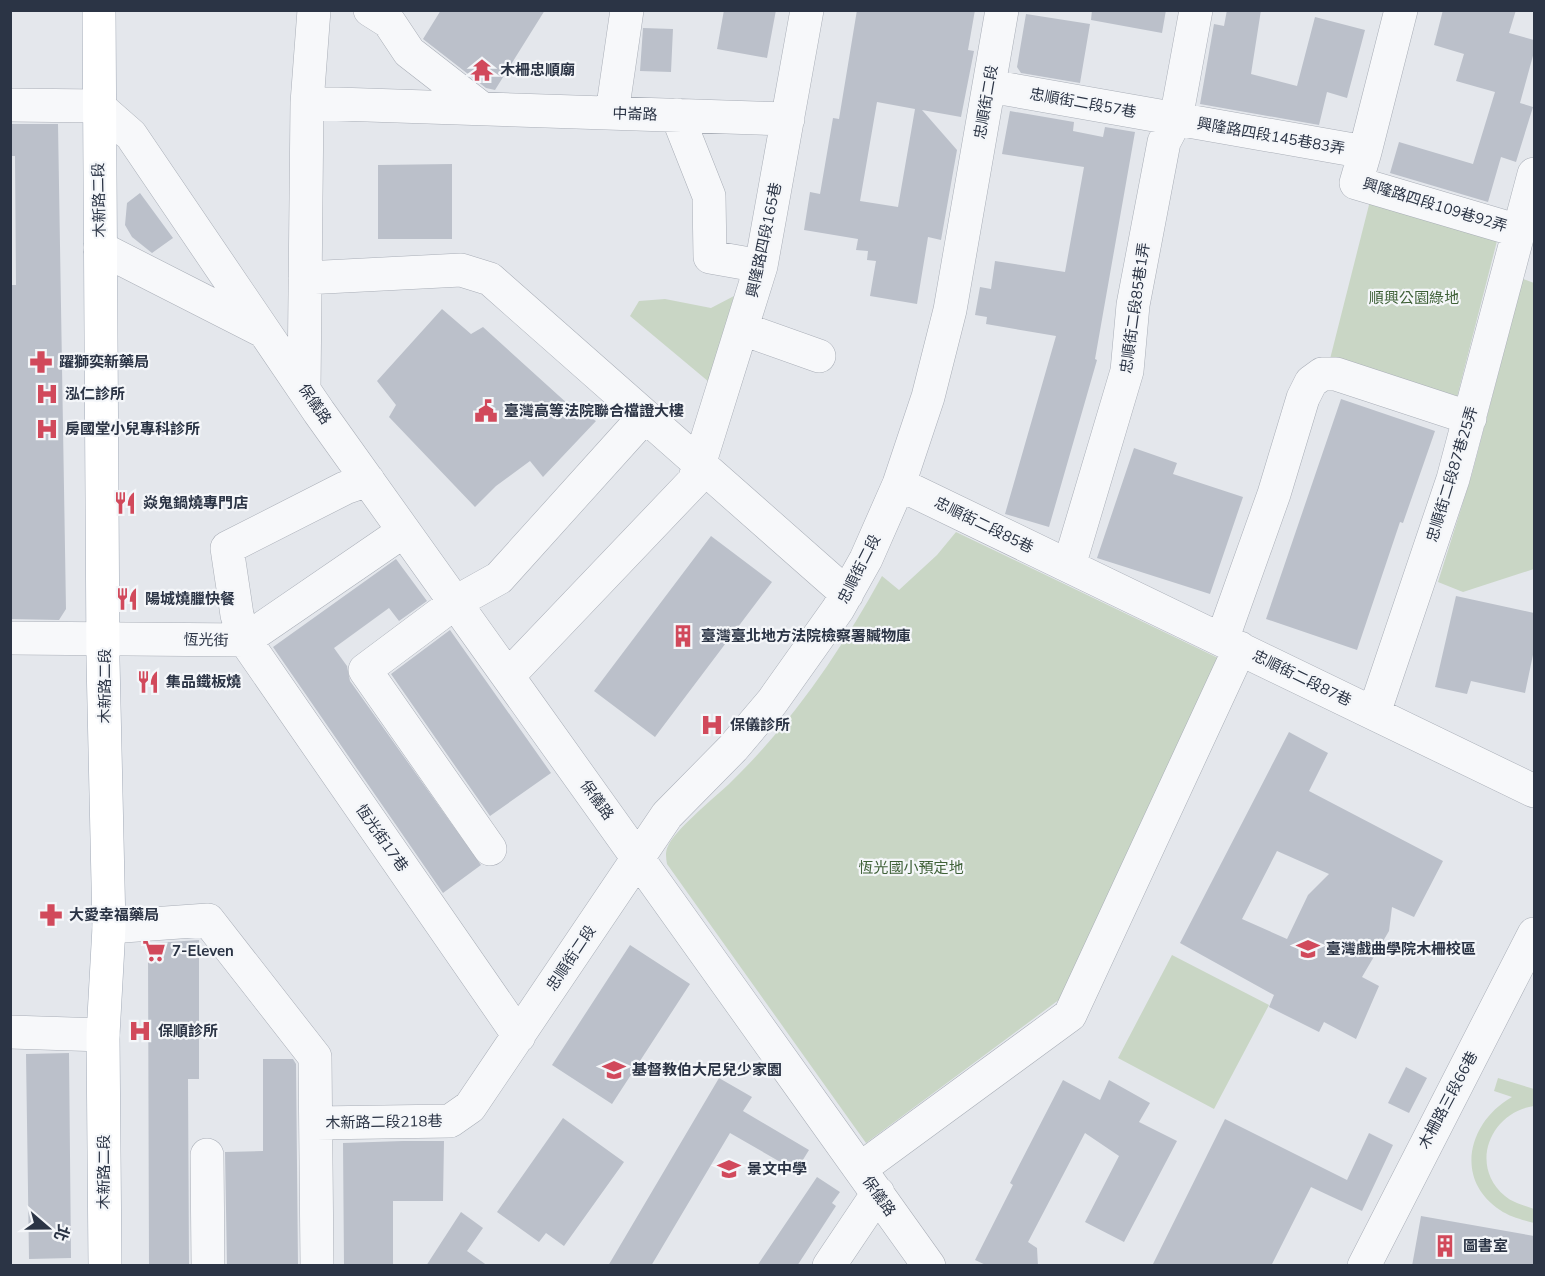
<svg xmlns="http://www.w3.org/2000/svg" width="1545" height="1276" font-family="'Nunito Sans','Noto Sans TC',sans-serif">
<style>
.green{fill:#c9d6c5}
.building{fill:#bbc0ca;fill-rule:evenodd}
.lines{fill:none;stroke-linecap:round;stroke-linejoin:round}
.minor-casing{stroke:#a9aeb7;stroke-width:34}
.major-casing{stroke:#a3abb8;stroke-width:34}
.minor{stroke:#f7f8fa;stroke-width:33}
.major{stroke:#fff;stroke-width:33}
.labels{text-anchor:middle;stroke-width:4.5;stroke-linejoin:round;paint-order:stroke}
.poi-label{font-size:15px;font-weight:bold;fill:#2b3445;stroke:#f4f6f9;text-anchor:start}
.street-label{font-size:15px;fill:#2b3445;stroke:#f4f6f9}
.park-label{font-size:15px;fill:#3f6138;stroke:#f4f6f9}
</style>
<rect width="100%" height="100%" fill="#e4e7ec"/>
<path class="green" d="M 1371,197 L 1499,233 L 1455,405 L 1329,363 Z
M 1523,279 L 1534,283 L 1534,569 L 1463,592 L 1438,582 L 1472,474 Z
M 734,296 L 709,382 L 630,316 L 639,301 L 665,299 L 711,308 Z
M 956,532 L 1218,658 L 1060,999 L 866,1143 L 667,864 C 666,858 665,852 668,846 C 675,830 714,798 729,784 C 792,723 840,652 882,576 L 899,590 L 937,555 Z
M 1172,955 L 1269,1005 L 1214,1109 L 1118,1058 Z
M 1498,1078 L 1534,1089 L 1534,1106 C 1491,1112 1468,1165 1505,1196 C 1513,1203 1524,1205 1534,1209 L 1534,1223 C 1523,1220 1510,1217 1500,1210 C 1453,1179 1469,1121 1512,1097 L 1494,1091 Z"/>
<path class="building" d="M 441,10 L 545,10 L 495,90 L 486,88 L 423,39 Z
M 724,10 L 776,10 L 767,58 L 717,49 Z
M 857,10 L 975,10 L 968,50 L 974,51 L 961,117 L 922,110 L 957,150 L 941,240 L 928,237 L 917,304 L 870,296 L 876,261 L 867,260 L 868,251 L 856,250 L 858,239 L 804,230 L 810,192 L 820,194 L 833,118 L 839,119 ZM 877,102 L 915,109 L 898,207 L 860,201 Z
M 1092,10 L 1166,10 L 1162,33 L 1091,20 Z
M 1227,10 L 1261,10 L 1251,74 L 1297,86 L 1315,17 L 1365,30 L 1347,98 L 1327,92 L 1319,125 L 1200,104 L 1214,24 L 1224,26 Z
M 1443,10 L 1516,10 L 1509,33 L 1534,40 L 1534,52 L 1520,103 L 1533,107 L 1516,162 L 1501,157 L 1488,202 L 1390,173 L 1399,142 L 1473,164 L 1495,92 L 1456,81 L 1464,54 L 1434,45 Z
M 1026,14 L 1090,24 L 1080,83 L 1021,73 L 1017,67 Z
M 643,28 L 673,29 L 671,72 L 640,71 Z
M 1010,111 L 1074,122 L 1073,131 L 1103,137 L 1105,127 L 1135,132 L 1095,359 L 1097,360 L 1049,527 L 1005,514 L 1056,336 L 986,324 L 987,317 L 975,315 L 980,287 L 991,289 L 995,261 L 1065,272 L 1084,167 L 1002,154 Z
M 10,124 L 58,124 L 66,609 L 59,620 L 10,619 L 10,285 L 16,285 L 15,156 L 10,156 Z
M 452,164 L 452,239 L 378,239 L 378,165 Z
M 140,193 L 173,238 L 152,253 L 132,237 L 125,225 L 127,203 Z
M 442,309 L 471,334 L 483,327 L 569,405 L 596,421 L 543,477 L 530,461 L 496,486 L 475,507 L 389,417 L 396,405 L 377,381 Z
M 1341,399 L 1435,431 L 1403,523 L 1400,522 L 1357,650 L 1266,619 Z
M 1134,448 L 1177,463 L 1173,474 L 1243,497 L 1210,594 L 1097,558 Z
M 711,536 L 772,582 L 655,737 L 594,691 Z
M 396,559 L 427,601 L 399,621 L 389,608 L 334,648 L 347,666 L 350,681 L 481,865 L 443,893 L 273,647 Z
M 1456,596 L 1534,613 L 1534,650 L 1525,693 L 1471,681 L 1467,694 L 1435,687 Z
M 450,630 L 551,773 L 490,816 L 391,674 Z
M 1289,732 L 1328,753 L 1309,791 L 1443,861 L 1414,917 L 1392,907 L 1389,931 L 1362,977 L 1379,986 L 1356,1039 L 1324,1022 L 1319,1032 L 1269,1007 L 1274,995 L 1180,943 ZM 1277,851 L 1329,874 L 1308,895 L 1287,939 L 1242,919 Z
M 199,940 L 199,1079 L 188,1079 L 189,1266 L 149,1266 L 148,949 L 155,943 Z
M 630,945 L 690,984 L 612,1104 L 552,1065 Z
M 69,1053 L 71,1258 L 29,1259 L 26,1054 Z
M 263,1059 L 293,1059 L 296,1064 L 298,1266 L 227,1266 L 225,1152 L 263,1151 Z
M 1406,1067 L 1427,1078 L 1409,1113 L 1388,1103 Z
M 719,1078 L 752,1097 L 743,1111 L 809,1150 L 796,1171 L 730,1133 L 651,1266 L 608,1266 Z
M 1063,1080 L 1100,1100 L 1109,1080 L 1150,1103 L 1139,1122 L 1177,1141 L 1124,1242 L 1085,1222 L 1119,1156 L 1085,1133 L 1028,1242 L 1037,1248 L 1038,1266 L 988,1266 L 975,1260 L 1013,1185 L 1010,1183 Z
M 563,1118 L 624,1162 L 564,1246 L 546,1233 L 539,1242 L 497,1212 Z
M 1225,1119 L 1347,1180 L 1369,1133 L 1393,1145 L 1362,1211 L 1311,1187 L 1271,1266 L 1152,1266 Z
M 403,1141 L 444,1141 L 443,1201 L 393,1201 L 393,1266 L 344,1266 L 343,1143 Z
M 817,1177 L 840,1192 L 832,1203 L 836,1206 L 797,1266 L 757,1266 Z
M 461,1212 L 483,1228 L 467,1251 L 488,1266 L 426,1266 Z
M 1421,1216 L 1534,1236 L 1534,1266 L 1412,1266 Z"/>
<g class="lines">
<g class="minor-casing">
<path id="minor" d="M 370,10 L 389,22 L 409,52 L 481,108
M 989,86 L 1365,152 L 1401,10
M 307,103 L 788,119
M 10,105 L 98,106 L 131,135 L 319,412 L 929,1266
M 612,113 L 627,10
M 677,115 L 709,196 L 710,257 L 761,266
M 1365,152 L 1356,183 L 1519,231
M 100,248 L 263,331
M 305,278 L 461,270 L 490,279 L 847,594
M 743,329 L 819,356
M 304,389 L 307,103 L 314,10
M 368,480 L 345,488 L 227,548 L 237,615 L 245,640 L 519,1036
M 899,484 L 1534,791
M 1069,566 L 1127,371 L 1133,305 L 1164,142 L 1176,119 L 1196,10
M 10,638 L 245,640 L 404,531
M 1222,640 L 1274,494 L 1303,398 L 1311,382 L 1322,374 L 1336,374 L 1470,418
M 508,676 L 694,481 L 761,266 L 807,10
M 1374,713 L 1453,479 L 1534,174
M 490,849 L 365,670 L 456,602 L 499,578 L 645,416
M 109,927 L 208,920 L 315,1057 L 317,1266
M 10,1032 L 103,1035
M 316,1123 L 450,1121 L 470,1107 L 667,815 L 733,748 L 772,702 L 838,609 L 866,559 L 899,484 L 928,397 L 950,310 L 1002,10
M 207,1155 L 208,1266
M 860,1169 L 1070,1015 L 1240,648
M 829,1266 L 878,1193
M 1364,1266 L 1534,934"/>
</g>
<g class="major-casing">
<path id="major" d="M 99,10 L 103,660 L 109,927 L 103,1035 L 105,1266"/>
</g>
<use href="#minor" class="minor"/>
<use href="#major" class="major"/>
</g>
<defs>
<g id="temple-bare" transform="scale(1.8)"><path d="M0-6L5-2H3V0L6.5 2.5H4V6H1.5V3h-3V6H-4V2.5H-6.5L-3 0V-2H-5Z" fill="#d1495b" stroke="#f4f6f9" stroke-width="2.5" paint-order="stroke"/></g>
<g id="pharmacy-bare" transform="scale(1.8)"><path d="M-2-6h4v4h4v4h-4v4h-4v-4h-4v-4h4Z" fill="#d1495b" stroke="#f4f6f9" stroke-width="2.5" paint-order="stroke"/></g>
<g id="hospital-bare" transform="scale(1.8)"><path d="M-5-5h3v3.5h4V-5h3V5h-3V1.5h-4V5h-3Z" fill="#d1495b" stroke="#f4f6f9" stroke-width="2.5" paint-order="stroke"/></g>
<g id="civic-bare" transform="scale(1.8)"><path d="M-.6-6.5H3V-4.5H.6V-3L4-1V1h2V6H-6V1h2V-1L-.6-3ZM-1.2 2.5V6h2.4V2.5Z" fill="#d1495b" stroke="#f4f6f9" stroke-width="2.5" paint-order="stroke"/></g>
<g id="restaurant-bare" transform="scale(1.8)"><path d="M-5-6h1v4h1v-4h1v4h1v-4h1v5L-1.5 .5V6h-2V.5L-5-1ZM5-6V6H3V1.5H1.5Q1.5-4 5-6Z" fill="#d1495b" stroke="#f4f6f9" stroke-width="2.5" paint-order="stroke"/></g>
<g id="building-bare" transform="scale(1.8)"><path d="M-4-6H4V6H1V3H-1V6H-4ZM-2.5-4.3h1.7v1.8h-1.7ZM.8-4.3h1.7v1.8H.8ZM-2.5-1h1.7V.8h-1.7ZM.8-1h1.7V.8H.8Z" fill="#d1495b" stroke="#f4f6f9" stroke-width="2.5" paint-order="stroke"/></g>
<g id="university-bare" transform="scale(1.8)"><path d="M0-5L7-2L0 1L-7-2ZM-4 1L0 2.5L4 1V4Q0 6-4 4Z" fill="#d1495b" stroke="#f4f6f9" stroke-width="2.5" paint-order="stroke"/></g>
<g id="supermarket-bare" transform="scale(1.8)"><path d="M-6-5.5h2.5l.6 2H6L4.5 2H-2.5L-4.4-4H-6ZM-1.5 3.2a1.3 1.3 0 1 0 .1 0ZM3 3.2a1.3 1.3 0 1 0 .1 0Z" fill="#d1495b" stroke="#f4f6f9" stroke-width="2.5" paint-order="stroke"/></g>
<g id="school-bare" transform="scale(1.8)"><path d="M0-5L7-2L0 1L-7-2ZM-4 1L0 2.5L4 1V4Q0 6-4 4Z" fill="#d1495b" stroke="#f4f6f9" stroke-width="2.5" paint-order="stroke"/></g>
</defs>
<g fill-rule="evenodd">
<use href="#temple-bare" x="482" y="70"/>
<use href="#pharmacy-bare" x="41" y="362"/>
<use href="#hospital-bare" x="47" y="394"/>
<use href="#civic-bare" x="486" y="411"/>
<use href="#hospital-bare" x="47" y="429"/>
<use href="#restaurant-bare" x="125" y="503"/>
<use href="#restaurant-bare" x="127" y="599"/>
<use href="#building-bare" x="683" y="636"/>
<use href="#restaurant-bare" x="148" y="682"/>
<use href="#hospital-bare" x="712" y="725"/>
<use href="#pharmacy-bare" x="51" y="915"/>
<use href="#university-bare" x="1308" y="949"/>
<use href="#supermarket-bare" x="154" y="951"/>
<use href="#hospital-bare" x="140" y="1031"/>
<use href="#school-bare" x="614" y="1070"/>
<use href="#school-bare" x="729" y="1169"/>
<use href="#building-bare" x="1445" y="1246"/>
</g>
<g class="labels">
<g class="poi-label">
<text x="500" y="75">木柵忠順廟</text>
<text x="59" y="367">躍獅奕新藥局</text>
<text x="65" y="399">泓仁診所</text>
<text x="504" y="416">臺灣高等法院聯合檔證大樓</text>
<text x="65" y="434">房國堂小兒專科診所</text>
<text x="143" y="508">焱鬼鍋燒專門店</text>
<text x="145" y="604">陽城燒臘快餐</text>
<text x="701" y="641">臺灣臺北地方法院檢察署贓物庫</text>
<text x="166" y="687">集品鐵板燒</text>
<text x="730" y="730">保儀診所</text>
<text x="69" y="920">大愛幸福藥局</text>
<text x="1326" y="954">臺灣戲曲學院木柵校區</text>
<text x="172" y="956">7-Eleven</text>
<text x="158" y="1036">保順診所</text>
<text x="632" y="1075">基督教伯大尼兒少家園</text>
<text x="747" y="1174">景文中學</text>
<text x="1463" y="1251">圖書室</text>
</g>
<g class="street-label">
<text transform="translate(986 102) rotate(-80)" y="5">忠順街二段</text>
<text transform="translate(1083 103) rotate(10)" y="5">忠順街二段57巷</text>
<text transform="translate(635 114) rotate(2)" y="5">中崙路</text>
<text transform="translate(1271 136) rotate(10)" y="5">興隆路四段145巷83弄</text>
<text transform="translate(99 200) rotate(-91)" y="5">木新路二段</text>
<text transform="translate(1435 205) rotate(17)" y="5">興隆路四段109巷92弄</text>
<text transform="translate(764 240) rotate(-78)" y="5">興隆路四段165巷</text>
<text transform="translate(1135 308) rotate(-82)" y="5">忠順街二段85巷1弄</text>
<text transform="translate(315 404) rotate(56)" y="5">保儀路</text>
<text transform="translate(1452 474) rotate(-73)" y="5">忠順街二段87巷25弄</text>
<text transform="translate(984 525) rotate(26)" y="5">忠順街二段85巷</text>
<text transform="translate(859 569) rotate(-63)" y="5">忠順街二段</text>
<text transform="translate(206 640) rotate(1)" y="5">恆光街</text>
<text transform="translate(1302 678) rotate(26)" y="5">忠順街二段87巷</text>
<text transform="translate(105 686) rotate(-90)" y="5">木新路二段</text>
<text transform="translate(597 800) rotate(54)" y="5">保儀路</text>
<text transform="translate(382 838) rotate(55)" y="5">恆光街17巷</text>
<text transform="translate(571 958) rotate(-56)" y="5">忠順街二段</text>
<text transform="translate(1448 1100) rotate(-62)" y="5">木柵路三段66巷</text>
<text transform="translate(384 1122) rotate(-1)" y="5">木新路二段218巷</text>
<text transform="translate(104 1172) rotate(-90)" y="5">木新路二段</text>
<text transform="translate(879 1196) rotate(55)" y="5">保儀路</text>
</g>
<g class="park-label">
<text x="1414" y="303">順興公園綠地</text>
<text x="911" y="873">恆光國小預定地</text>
</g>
</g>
<rect width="1545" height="1276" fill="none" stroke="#2b3445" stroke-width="24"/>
<g transform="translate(48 1228) rotate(110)" stroke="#f4f6f9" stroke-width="4.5" paint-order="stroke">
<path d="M0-4.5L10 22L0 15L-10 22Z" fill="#2b3445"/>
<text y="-9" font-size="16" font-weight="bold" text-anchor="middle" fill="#2b3445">北</text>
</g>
</svg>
